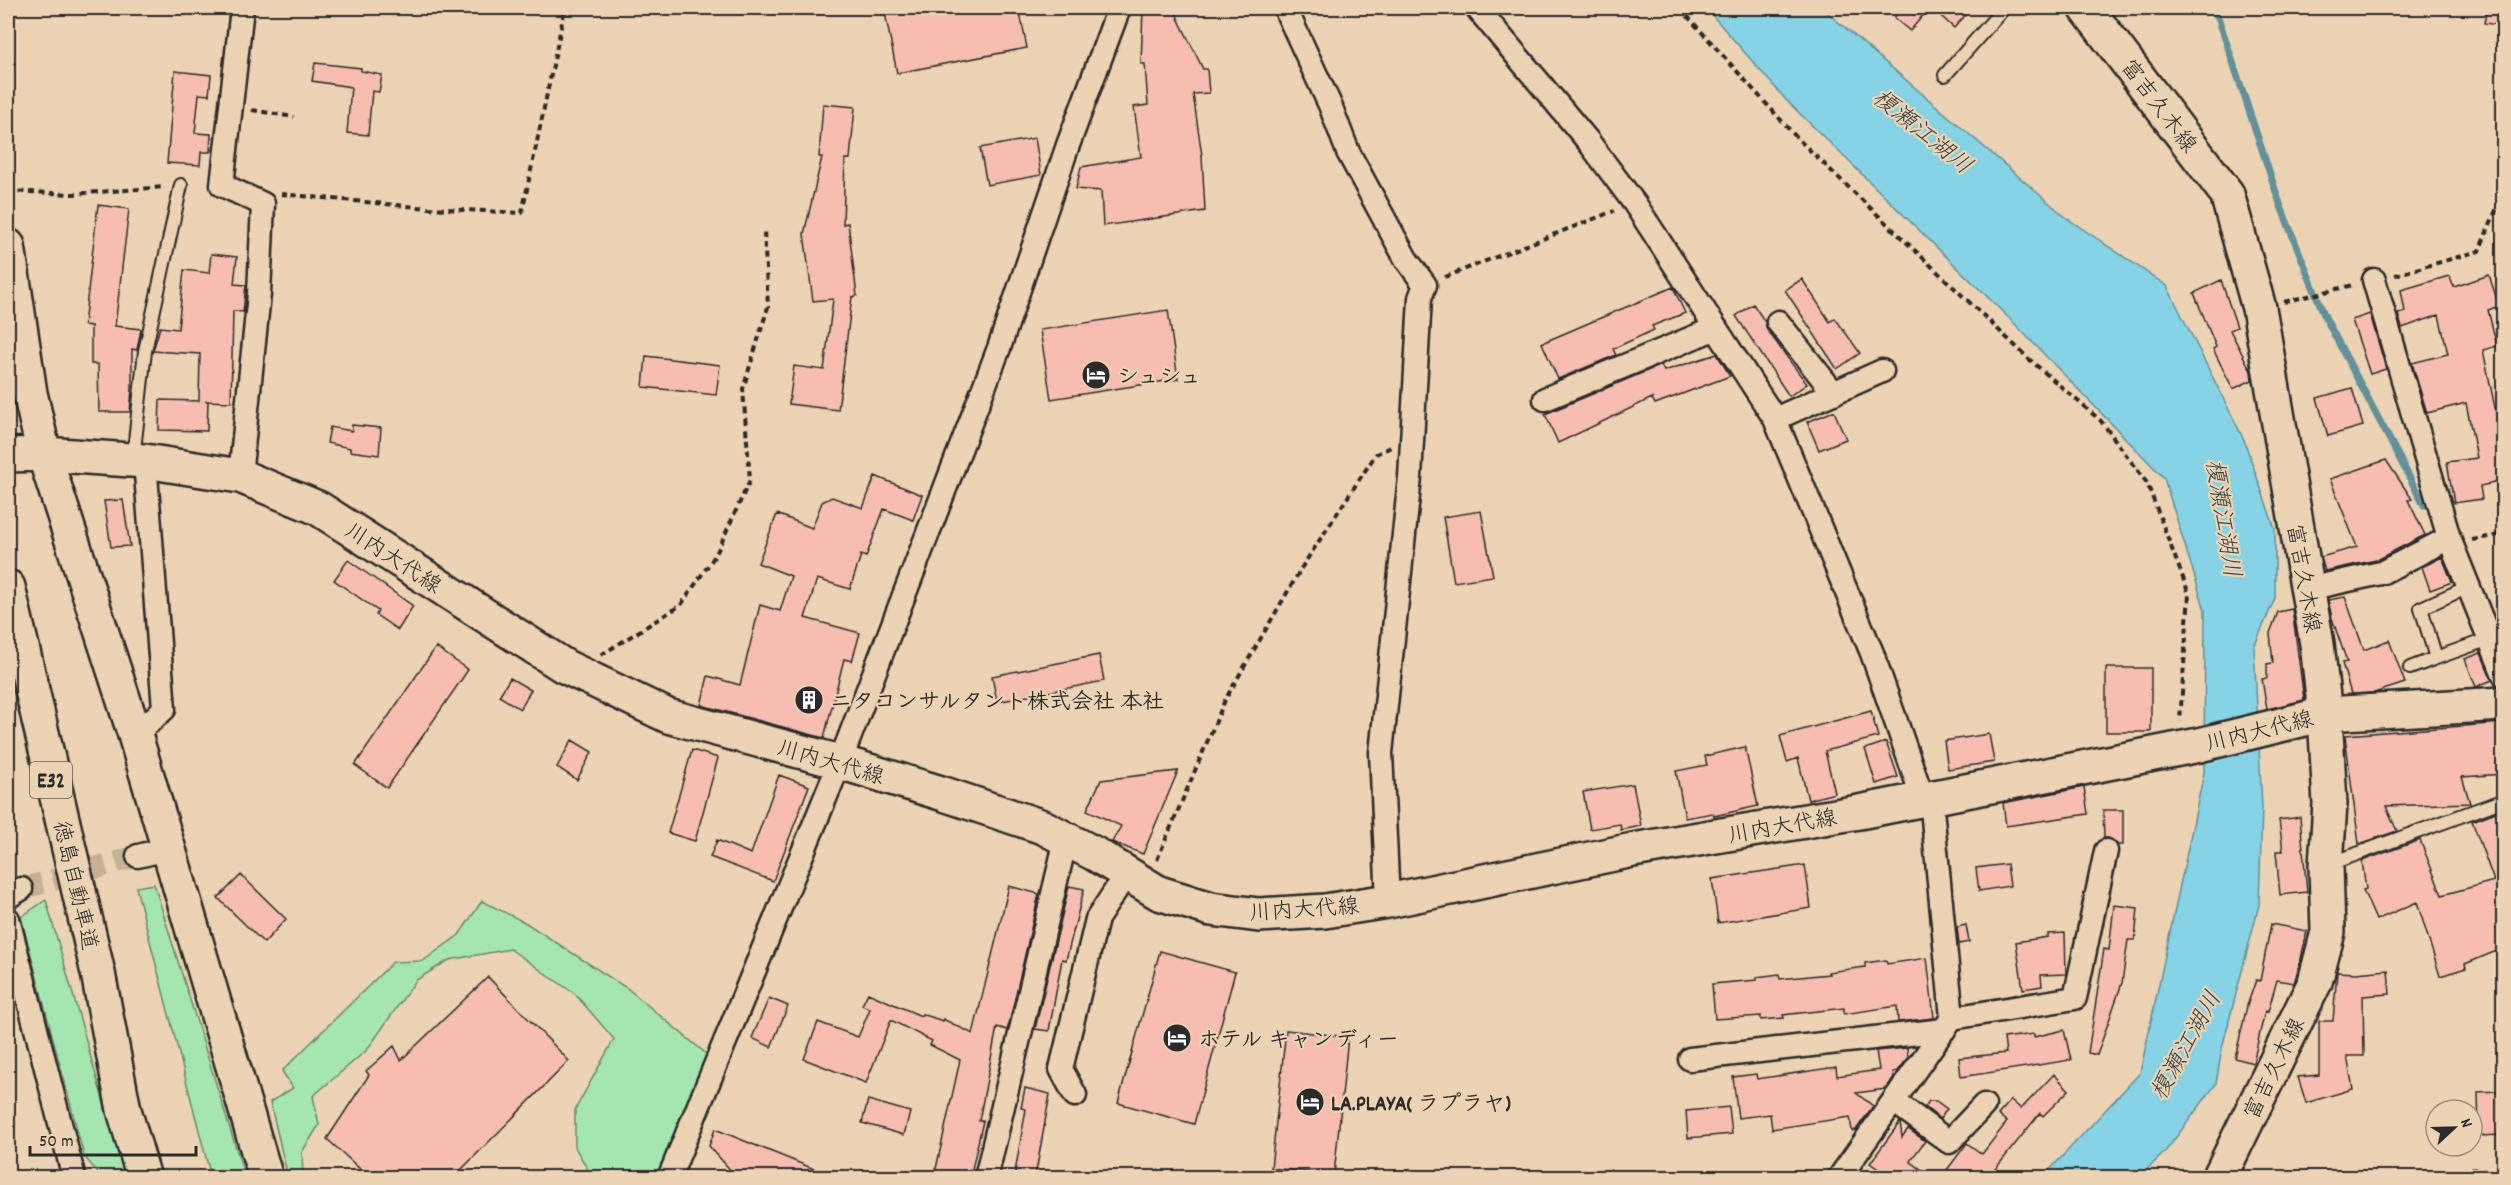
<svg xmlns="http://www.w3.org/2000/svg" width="2511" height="1185" font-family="Dekko,'Klee One',sans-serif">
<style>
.green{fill:#a5e6b0;stroke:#68886e;stroke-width:1.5}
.water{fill:#87d3e6;stroke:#62909b;stroke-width:1.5}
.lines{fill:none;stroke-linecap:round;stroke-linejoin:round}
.stream{stroke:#62909b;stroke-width:7}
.building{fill:#f8bdb1;stroke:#2b2b2b;stroke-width:1.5}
.street-tunnel{stroke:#c5b198;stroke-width:22;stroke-dasharray:22 11;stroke-linecap:butt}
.lane-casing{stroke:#2b2b2b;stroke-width:16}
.street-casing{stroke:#2b2b2b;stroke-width:27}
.secondary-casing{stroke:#2b2b2b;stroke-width:38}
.highway-casing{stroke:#2b2b2b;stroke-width:38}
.path{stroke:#2b2b2b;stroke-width:4;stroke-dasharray:6 4.5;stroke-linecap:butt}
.lane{stroke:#ebd3b3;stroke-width:12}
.street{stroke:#ebd3b3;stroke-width:22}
.secondary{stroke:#ebd3b3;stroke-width:33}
.highway{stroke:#ebd3b3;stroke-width:33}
.labels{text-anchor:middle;stroke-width:4.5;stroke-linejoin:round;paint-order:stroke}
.shield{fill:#ebd3b3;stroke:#655d54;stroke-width:1.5}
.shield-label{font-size:21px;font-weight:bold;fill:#2b2b2b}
.street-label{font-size:22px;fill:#2b2b2b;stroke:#ebd3b3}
.poi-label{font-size:22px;font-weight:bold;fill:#2b2b2b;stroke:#ebd3b3;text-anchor:start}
.water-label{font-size:24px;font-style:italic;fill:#394447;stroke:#ebd3b3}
</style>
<rect width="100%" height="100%" fill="#ebd3b3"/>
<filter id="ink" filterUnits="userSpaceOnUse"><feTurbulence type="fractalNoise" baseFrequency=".0167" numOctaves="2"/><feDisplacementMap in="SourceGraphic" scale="12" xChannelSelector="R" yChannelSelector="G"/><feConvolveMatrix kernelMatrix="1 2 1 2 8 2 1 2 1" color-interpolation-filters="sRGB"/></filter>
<g filter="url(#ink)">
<path class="green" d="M 154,884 L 245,1177 L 211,1177 L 136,887 Z
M 46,900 L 125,1177 L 101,1177 L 84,1156 L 21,917 Z
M 482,901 L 526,923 L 628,989 L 710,1057 L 657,1177 L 592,1177 L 575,1147 L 575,1110 L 614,1039 L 575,994 L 510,949 L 449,960 L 416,980 L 367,1050 L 313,1096 L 319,1125 L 302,1152 L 303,1177 L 288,1177 L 270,1102 L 293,1088 L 282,1071 L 393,962 L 423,961 L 459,935 Z"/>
<path class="water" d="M 1706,8 L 1822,8 L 2068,219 L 2167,286 L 2244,440 L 2275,529 L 2275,598 L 2254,647 L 2262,807 L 2259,905 L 2222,1048 L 2216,1084 L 2165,1152 L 2139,1177 L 2043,1177 L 2140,1073 L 2204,773 L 2205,610 L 2164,478 L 2011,320 L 1786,100 Z"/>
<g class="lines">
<path class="stream" d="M 2212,8 L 2218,17 L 2280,204 L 2325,317 L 2424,505"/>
</g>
<path class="building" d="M 884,8 L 1019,8 L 1027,48 L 897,73 Z
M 1143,8 L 1175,8 L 1178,18 L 1203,69 L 1207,69 L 1209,93 L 1193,94 L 1202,156 L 1205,211 L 1103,226 L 1101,191 L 1076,189 L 1081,167 L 1141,157 L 1134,107 L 1148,105 L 1145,64 L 1141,64 Z
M 1902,8 L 1929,8 L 1910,31 L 1894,18 Z
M 1932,8 L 1972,8 L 1954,28 Z
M 2487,8 L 2504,8 L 2504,26 L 2484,23 Z
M 315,63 L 361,68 L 361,71 L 382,75 L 379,92 L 372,91 L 368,135 L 347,133 L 351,87 L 312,81 Z
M 175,71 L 211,75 L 209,95 L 199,94 L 195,133 L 211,134 L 210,152 L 201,152 L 200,165 L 167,163 Z
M 823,104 L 855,107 L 850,159 L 845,159 L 843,224 L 848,223 L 857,296 L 852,297 L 838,410 L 789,404 L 794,366 L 824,370 L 833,299 L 813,301 L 804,234 L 822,157 L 819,157 Z
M 1035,138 L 1041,175 L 987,185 L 980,148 Z
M 98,205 L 129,209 L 115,326 L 141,329 L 137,350 L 132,349 L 132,389 L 130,412 L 99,412 L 98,364 L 91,364 L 91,326 L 84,325 Z
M 211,254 L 237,257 L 234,284 L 246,285 L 243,312 L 233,311 L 231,402 L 205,401 L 208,401 L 207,431 L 159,430 L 160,400 L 199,401 L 200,354 L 153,351 L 160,327 L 178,329 L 184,270 L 209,273 Z
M 2489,275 L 2499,306 L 2488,310 L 2497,346 L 2483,350 L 2504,451 L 2504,481 L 2480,486 L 2482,499 L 2454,503 L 2447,462 L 2477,458 L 2466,403 L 2427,413 L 2412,363 L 2448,354 L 2439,315 L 2402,328 L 2398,314 L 2405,312 L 2401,290 L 2449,276 L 2454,287 Z
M 1802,279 L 1830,322 L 1835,318 L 1860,353 L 1837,369 L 1785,290 Z
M 2221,280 L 2237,327 L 2230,330 L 2251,371 L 2252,380 L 2233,389 L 2213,349 L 2216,347 L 2194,293 Z
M 1673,287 L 1685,313 L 1652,326 L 1654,330 L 1619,346 L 1613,349 L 1616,355 L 1558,379 L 1542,343 Z
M 1753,304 L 1765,322 L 1767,330 L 1807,384 L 1789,396 L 1736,316 Z
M 1168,310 L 1178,379 L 1051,399 L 1040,330 Z
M 2370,314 L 2386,369 L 2370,374 L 2352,320 Z
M 1717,354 L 1730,376 L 1655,404 L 1652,398 L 1558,443 L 1545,414 L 1661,365 L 1664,371 Z
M 646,356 L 720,365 L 716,395 L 643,387 Z
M 2352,388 L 2363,426 L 2328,436 L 2317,398 Z
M 1834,411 L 1846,439 L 1819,450 L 1807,422 Z
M 352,425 L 381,428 L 379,455 L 350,451 L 350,448 L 327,443 L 330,427 L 352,431 Z
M 2386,460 L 2412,499 L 2408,500 L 2425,535 L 2376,560 L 2325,571 L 2321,557 L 2357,547 L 2330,479 Z
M 875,476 L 922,495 L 913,520 L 884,509 L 866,557 L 861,555 L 850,589 L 817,579 L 805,618 L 860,633 L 852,661 L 844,659 L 824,738 L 701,705 L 708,676 L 740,685 L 760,605 L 780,611 L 791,576 L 758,563 L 777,514 L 812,528 L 822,502 L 832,497 L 863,508 Z
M 123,500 L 130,546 L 111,547 L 104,501 Z
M 1481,511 L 1493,576 L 1454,582 L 1443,517 Z
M 2442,557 L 2452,582 L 2430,590 L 2422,567 Z
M 348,560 L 413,606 L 398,630 L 376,615 L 378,611 L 334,580 Z
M 2345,597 L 2364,650 L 2389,640 L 2405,683 L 2374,693 L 2351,694 L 2342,663 L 2347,662 L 2332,618 L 2328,600 Z
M 2292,609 L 2304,700 L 2267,709 L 2262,679 L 2267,678 L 2267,664 L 2273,663 L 2270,633 L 2278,612 Z
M 436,647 L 468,670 L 387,788 L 355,765 Z
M 2481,653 L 2492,680 L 2476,687 L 2465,659 Z
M 1099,655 L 1104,681 L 997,702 L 992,676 Z
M 2106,668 L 2151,668 L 2151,732 L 2106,732 Z
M 510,678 L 531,690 L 520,709 L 499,696 Z
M 1871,711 L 1878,737 L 1825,751 L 1835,793 L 1808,800 L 1798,758 L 1787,762 L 1780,736 Z
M 2503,723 L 2504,774 L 2462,777 L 2470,803 L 2386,806 L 2397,831 L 2359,844 L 2345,735 Z
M 1989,734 L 1994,762 L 1948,769 L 1944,741 Z
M 572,740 L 592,752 L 577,780 L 557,767 Z
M 1886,742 L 1898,777 L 1876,784 L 1865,749 Z
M 1745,747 L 1758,806 L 1714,816 L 1713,813 L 1685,818 L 1676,771 L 1707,765 L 1705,756 Z
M 692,750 L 718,758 L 695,841 L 668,833 Z
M 1178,771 L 1143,854 L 1112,842 L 1121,826 L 1087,810 L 1101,780 Z
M 779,775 L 809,786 L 773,881 L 710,857 L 717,840 L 751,854 Z
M 1633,784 L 1641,826 L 1621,830 L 1620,824 L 1590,829 L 1583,792 Z
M 2084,787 L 2088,814 L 2006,826 L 2003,803 Z
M 2103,810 L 2123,810 L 2123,845 L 2118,845 L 2109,838 L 2104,838 Z
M 2496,812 L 2504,832 L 2504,948 L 2465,964 L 2466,968 L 2440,976 L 2417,902 L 2376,920 L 2363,890 L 2366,889 L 2362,861 L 2420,840 L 2442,895 L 2494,881 L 2472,821 Z
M 2300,817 L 2307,892 L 2280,895 L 2276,851 L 2283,851 L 2279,820 Z
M 2007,864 L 2010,886 L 1979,891 L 1976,868 Z
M 1805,865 L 1811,908 L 1718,923 L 1712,879 Z
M 241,875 L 286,919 L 264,943 L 218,898 Z
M 1009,886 L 1039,894 L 1009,1024 L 1007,1030 L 997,1027 L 979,1121 L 983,1121 L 970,1178 L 934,1178 L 960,1060 L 930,1045 L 932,1041 L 891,1020 L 866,1083 L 804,1059 L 818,1022 L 858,1037 L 870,1009 L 862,1005 L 868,993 L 921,1016 L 922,1014 L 943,1021 L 943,1019 L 973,1034 Z
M 1069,886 L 1084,889 L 1066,960 L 1062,959 L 1049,1031 L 1035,1029 Z
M 2114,905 L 2138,908 L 2135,940 L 2128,940 L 2122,983 L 2097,1055 L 2088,1053 L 2104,949 L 2109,950 Z
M 2271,924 L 2307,931 L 2301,959 L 2294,983 L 2277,980 L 2268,1012 L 2265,1011 L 2253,1063 L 2235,1058 L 2247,1006 L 2256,980 L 2260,981 Z
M 1966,925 L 1969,942 L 1959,944 L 1957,927 Z
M 2065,933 L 2066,974 L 2041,975 L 2042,986 L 2023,989 L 2016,942 L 2048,937 L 2048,934 Z
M 1160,951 L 1235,972 L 1194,1124 L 1118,1103 Z
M 1927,958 L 1934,1018 L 1898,1022 L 1897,1006 L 1844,1014 L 1844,1008 L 1783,1015 L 1784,1018 L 1761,1020 L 1761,1016 L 1715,1019 L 1712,984 L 1757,980 L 1757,977 L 1779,974 L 1780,979 L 1829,974 L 1828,972 L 1865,967 L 1865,963 L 1886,960 L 1887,964 Z
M 2388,970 L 2390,994 L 2363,996 L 2364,1056 L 2347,1056 L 2353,1089 L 2306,1103 L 2298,1077 L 2319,1075 L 2319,1021 L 2333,1021 L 2337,972 L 2356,973 Z
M 488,977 L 569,1061 L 453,1178 L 370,1178 L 327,1139 L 369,1075 L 366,1071 L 394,1046 L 401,1060 Z
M 769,998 L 788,1006 L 771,1047 L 752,1038 Z
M 1286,1030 L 1348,1037 L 1334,1175 L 1271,1168 Z
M 2064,1030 L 2071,1060 L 1961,1077 L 1959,1058 L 2006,1053 L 2004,1038 L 2034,1034 L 2034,1037 Z
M 1907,1048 L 1908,1057 L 1898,1071 L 1893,1072 L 1894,1077 L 1886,1089 L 1856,1093 L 1873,1106 L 1856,1130 L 1852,1131 L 1850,1117 L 1772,1129 L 1770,1114 L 1738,1118 L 1733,1077 L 1756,1074 L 1757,1079 L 1836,1067 L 1837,1076 L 1879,1070 L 1876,1051 Z
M 2054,1074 L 2069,1090 L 2043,1116 L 2040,1113 L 1988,1178 L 1941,1178 L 1967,1143 L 1982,1154 L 2007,1122 L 1998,1115 L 2011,1100 L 2021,1109 Z
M 1025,1088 L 1050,1094 L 1035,1178 L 1014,1178 L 1026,1109 L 1021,1108 Z
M 2499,1091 L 2500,1135 L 2479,1136 L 2478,1092 Z
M 868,1100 L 910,1112 L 904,1135 L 862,1123 Z
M 1929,1101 L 1936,1101 L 1947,1109 L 1940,1119 L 1925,1107 Z
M 1729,1107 L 1732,1134 L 1688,1138 L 1686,1111 Z
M 1900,1122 L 1902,1137 L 1908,1129 L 1925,1141 L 1910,1161 L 1933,1178 L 1891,1178 L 1870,1163 Z
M 715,1129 L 834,1177 L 834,1178 L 742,1178 L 734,1174 L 709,1146 Z"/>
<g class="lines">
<path class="street-tunnel" d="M 21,889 L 138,856"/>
<g class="lane-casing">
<path id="lane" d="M 1945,75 L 2004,8
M 133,459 L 145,351 L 181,185
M 2468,587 L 2421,608 L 2436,658 L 2489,639
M 2410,668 L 2436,658
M 2327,865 L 2504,800"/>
</g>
<g class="street-casing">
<path id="street" d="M 1285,8 L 1330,105 L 1348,152 L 1406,259 L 1425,285 L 1420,298 L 1410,477 L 1381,753 L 1388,901
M 1477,8 L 1588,141 L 1635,204 L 1775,419 L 1872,653 L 1923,799
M 2374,280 L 2449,538 L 2504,675
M 1778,322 L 1834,393
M 1545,399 L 1716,328
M 1775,419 L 1882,371
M 240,476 L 259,294 L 263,204 L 222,185 L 242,8
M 2307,589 L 2381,573 L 2449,538
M 135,735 L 164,709 L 145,461
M 138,856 L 167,849
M 8,897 L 21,889
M 8,919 L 74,1178
M 1952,1018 L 2075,998 L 2106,851
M 1690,1059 L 1944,1030
M 1075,1095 L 1061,1069 L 1097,919 L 1127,873
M 1895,1102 L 1949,1142 L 1984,1105
M 669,1178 L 840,762 L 999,348 L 1068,145 L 1119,8
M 986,1178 L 1066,839
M 1839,1178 L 1952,1018 L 1931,798"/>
</g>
<g class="secondary-casing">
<path id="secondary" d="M 2086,8 L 2227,194 L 2259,308 L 2317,644 L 2325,714 L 2330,804 L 2326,865 L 2328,932 L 2315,982 L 2219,1178
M 8,246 L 30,393 L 44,454 L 135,735 L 266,1178
M 8,455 L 44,454 L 145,461 L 240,476 L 318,508 L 564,666 L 668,716 L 840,762 L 944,794 L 1043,827 L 1095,854 L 1159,893 L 1211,909 L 1259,915 L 1325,911 L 1388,901 L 1633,850 L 1859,812 L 2199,745 L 2325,714 L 2504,704"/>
</g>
<g class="highway-casing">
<path id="highway" d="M 8,587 L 98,973 L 124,1110 L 144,1178"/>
</g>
<path class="path" d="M 1680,8 L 1798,139 L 2029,359 L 2101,421 L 2147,483 L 2189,594 L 2180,721
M 252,110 L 294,117
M 8,191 L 73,194 L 165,187
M 281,194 L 428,208 L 522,213 L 565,8
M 2395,275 L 2479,251 L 2504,191
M 1445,277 L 1614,211
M 2284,302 L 2353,285
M 2472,540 L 2504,534
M 601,655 L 681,605 L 716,554 L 750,480 L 743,389 L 768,307 L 764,231
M 1157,860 L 1225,700 L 1302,567 L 1376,454 L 1391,447
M 2441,1178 L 2466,1169 L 2504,1172"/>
<use href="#lane" class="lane"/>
<use href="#street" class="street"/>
<use href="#secondary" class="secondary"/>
<use href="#highway" class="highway"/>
</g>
</g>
<defs>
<g id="hotel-disc" transform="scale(1.5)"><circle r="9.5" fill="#2b2b2b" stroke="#ebd3b3"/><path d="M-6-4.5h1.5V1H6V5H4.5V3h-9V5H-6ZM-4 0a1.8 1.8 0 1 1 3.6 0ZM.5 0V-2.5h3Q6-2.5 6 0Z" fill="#fff"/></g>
<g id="building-disc" transform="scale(1.5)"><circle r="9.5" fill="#2b2b2b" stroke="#ebd3b3"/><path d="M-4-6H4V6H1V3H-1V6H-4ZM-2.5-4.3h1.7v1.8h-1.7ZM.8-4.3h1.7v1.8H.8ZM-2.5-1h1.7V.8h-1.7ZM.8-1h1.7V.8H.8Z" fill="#fff"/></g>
</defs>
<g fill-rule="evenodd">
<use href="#hotel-disc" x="1096" y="375"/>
<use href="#building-disc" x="809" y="700"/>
<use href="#hotel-disc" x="1177" y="1038"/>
<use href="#hotel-disc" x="1310" y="1102"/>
</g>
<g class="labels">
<rect class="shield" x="30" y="762" width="42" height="36" rx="4.5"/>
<g class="shield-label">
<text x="51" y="787">E32</text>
</g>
<g class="street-label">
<text transform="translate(2160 105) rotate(53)" y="8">富吉久木線</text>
<text transform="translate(394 557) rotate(33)" y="8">川内大代線</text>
<text transform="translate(2305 578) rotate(80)" y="8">富吉久木線</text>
<text transform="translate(2259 730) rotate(-14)" y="8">川内大代線</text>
<text transform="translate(831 761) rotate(16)" y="8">川内大代線</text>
<text transform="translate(1782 825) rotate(-10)" y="8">川内大代線</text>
<text transform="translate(77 885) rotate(77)" y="8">徳島自動車道</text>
<text transform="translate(1304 908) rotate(-4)" y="8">川内大代線</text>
<text transform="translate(2273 1068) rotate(-64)" y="8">富吉久木線</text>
</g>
<g class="poi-label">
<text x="1117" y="383">シュシュ</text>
<text x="830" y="708">ニタコンサルタント株式会社 本社</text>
<text x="1198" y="1046">ホテル キャンディー</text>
<text x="1331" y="1110">LA.PLAYA( ラプラヤ)</text>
</g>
<g class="water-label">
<text transform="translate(1923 131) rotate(39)" y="8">榎瀬江湖川</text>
<text transform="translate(2224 518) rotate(81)" y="8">榎瀬江湖川</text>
<text transform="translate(2185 1045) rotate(-61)" y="8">榎瀬江湖川</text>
</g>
</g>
<rect width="2511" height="1185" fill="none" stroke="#ebd3b3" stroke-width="30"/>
<rect x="15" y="15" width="2481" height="1155" fill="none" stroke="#2b2b2b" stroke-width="2" filter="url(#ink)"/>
<g transform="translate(2454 1128) rotate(68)"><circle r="28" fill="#ebd3b3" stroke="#9e907d" stroke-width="1.5"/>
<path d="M0-4.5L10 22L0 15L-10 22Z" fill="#2b2b2b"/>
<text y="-9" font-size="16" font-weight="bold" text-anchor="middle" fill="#2b2b2b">N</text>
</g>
<path d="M30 1146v9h166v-9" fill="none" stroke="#2b2b2b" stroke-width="3"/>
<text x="39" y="1146" font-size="18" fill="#2b2b2b" stroke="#ebd3b3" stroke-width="4.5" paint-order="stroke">50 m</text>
</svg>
